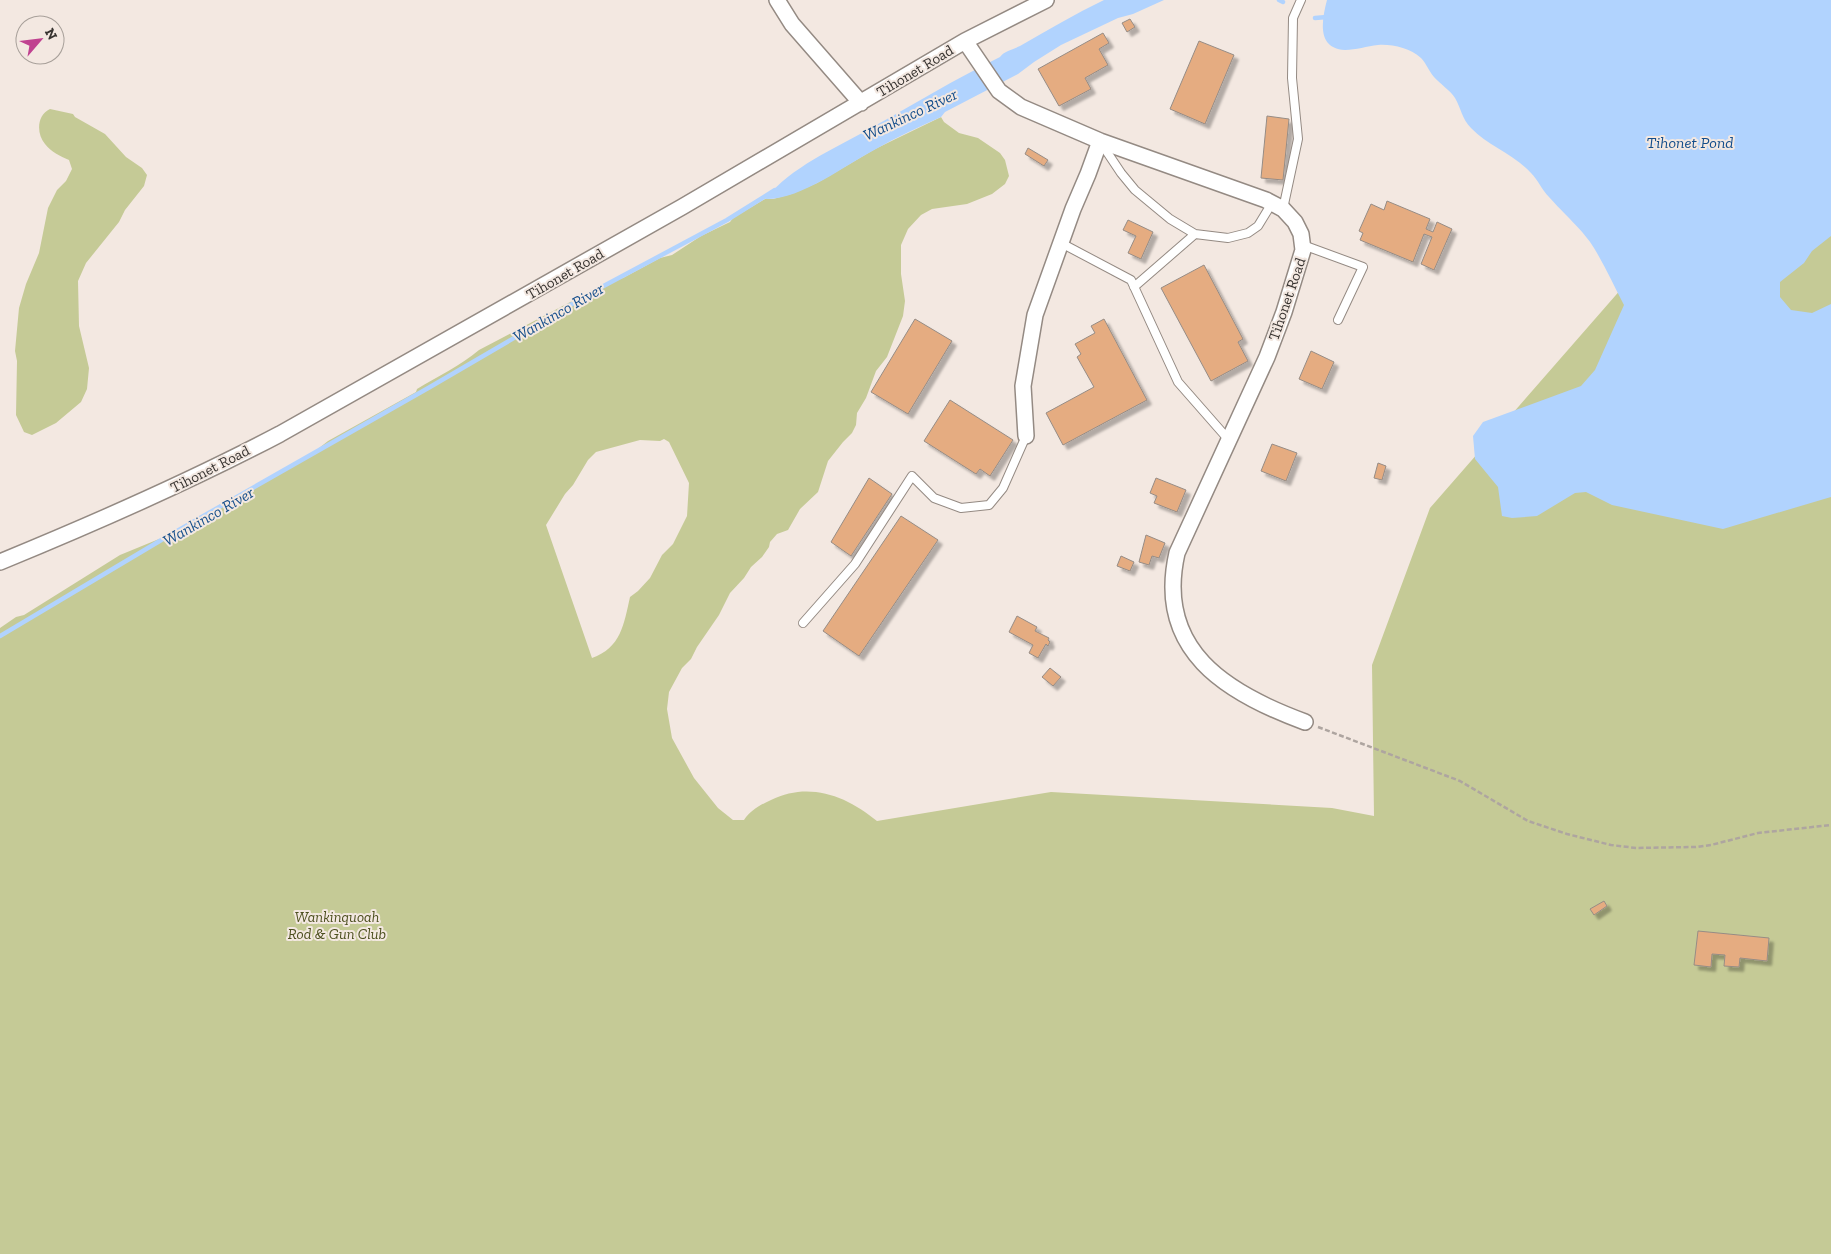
<svg xmlns="http://www.w3.org/2000/svg" width="1831" height="1254" font-family="'Zilla Slab',serif">
<style>
.green{fill:#c5ca96;fill-rule:evenodd}
.water{fill:#b1d3fe}
.lines{fill:none;stroke-linecap:round;stroke-linejoin:round}
.stream{stroke:#b1d3fe;stroke-width:4.5}
.building{fill:#e5ac81;stroke:#968c85;filter:url(#shadow)}
.lane-casing{stroke:#948a83;stroke-width:10}
.street-casing{stroke:#948a83;stroke-width:18}
.path{stroke:#aea5a0;stroke-width:2.5;stroke-dasharray:5 2.5;stroke-linecap:butt}
.lane{stroke:#fff;stroke-width:8}
.street{stroke:#fff;stroke-width:15}
.labels{text-anchor:middle;stroke-width:4;stroke-linejoin:round;paint-order:stroke}
.street-label{font-size:15px;fill:#373330;stroke:#f3e8e1}
.park-label{font-size:15px;font-style:italic;fill:#4c4f1e;stroke:#f3e8e1}
.water-label{font-size:16px;font-style:italic;fill:#134d8b;stroke:#f3e8e1}
</style>
<defs>
<filter id="shadow"><feDropShadow dx="4.5" dy="4.5" stdDeviation="1" flood-color="#0004"/></filter>
</defs>
<rect width="100%" height="100%" fill="#f3e8e1"/>
<path class="green" d="M 1831,0 L 1831,1254 L 0,1254 L 0,628 L 16,617 L 24,615 L 120,555 L 159,539 L 164,539 L 229,499 L 273,477 L 309,456 L 328,441 L 416,392 L 417,389 C 438,376 460,366 479,350 L 612,280 L 623,278 L 660,258 L 672,255 L 701,236 L 730,222 L 733,218 L 765,199 L 773,199 L 791,194 L 817,183 L 875,149 L 941,117 L 944,122 L 959,133 L 978,138 L 1000,153 L 1005,160 L 1009,176 L 1005,184 L 992,194 L 967,204 L 932,209 L 921,215 L 908,229 L 901,245 L 901,274 L 905,301 L 903,316 L 887,357 L 876,371 L 866,398 L 857,413 L 856,425 L 852,433 L 843,442 L 828,461 L 818,492 L 800,509 L 788,530 L 777,534 L 770,542 L 769,547 L 762,557 L 751,567 L 744,578 L 730,593 L 719,615 L 697,647 L 691,659 L 682,668 L 669,692 L 667,709 L 672,738 L 694,778 L 718,808 L 733,820 L 744,820 C 751,810 760,805 771,800 C 809,781 847,796 877,821 L 1051,792 L 1332,808 L 1374,816 L 1372,665 L 1430,508 L 1636,272 ZM 664,439 L 669,442 L 689,483 L 687,516 L 673,544 L 662,555 L 650,578 L 638,591 L 630,597 C 624,624 621,648 592,658 L 546,525 L 565,494 L 573,485 L 588,460 L 596,452 L 640,440 L 660,441 Z
M 50,109 L 73,114 L 75,117 L 105,134 L 126,157 L 142,168 L 147,175 L 144,186 L 125,210 L 119,222 L 86,263 L 78,281 L 79,326 L 89,368 L 87,389 L 81,402 L 56,423 L 32,435 L 24,432 L 16,415 L 17,361 L 15,351 L 19,308 L 26,284 L 39,253 L 48,208 L 57,190 L 66,181 L 72,169 L 69,160 C 60,156 51,152 45,144 C 36,133 37,115 50,109 Z"/>
<path class="water" d="M 1104,0 L 1164,0 L 1133,14 L 1118,18 L 1061,45 L 1034,62 L 1018,74 L 945,112 L 941,117 C 919,127 897,137 876,149 C 845,165 801,200 765,199 C 793,166 832,150 869,129 C 913,105 955,79 1000,57 C 1004,51 1014,49 1020,46 C 1048,30 1075,14 1104,0 Z
M 1327,0 L 1831,0 L 1831,236 L 1812,251 L 1804,263 L 1780,282 L 1780,297 L 1791,310 L 1812,313 L 1831,304 L 1831,497 L 1723,529 L 1612,505 L 1586,492 L 1575,493 L 1537,516 L 1512,518 L 1502,516 L 1498,487 L 1475,459 L 1473,436 L 1483,422 L 1581,386 L 1595,370 L 1624,305 C 1614,286 1605,266 1594,248 C 1585,232 1562,212 1549,197 C 1542,190 1538,180 1531,173 C 1514,154 1488,146 1471,128 C 1462,119 1461,108 1455,98 C 1450,90 1440,84 1434,77 C 1429,71 1426,63 1421,58 C 1410,48 1392,44 1378,45 C 1367,46 1356,50 1345,50 C 1316,49 1322,19 1327,0 Z"/>
<g class="lines">
<path class="stream" d="M 1279,0 L 1283,2
M 1315,18 L 1327,17
M 0,636 L 163,539 L 430,387 L 598,289 L 727,220 L 775,190"/>
</g>
<path class="building" d="M 1130,19 L 1135,27 L 1127,32 L 1122,23 Z
M 1103,33 L 1109,43 L 1099,49 L 1108,65 L 1085,78 L 1091,89 L 1059,106 L 1038,69 Z
M 1199,41 L 1234,55 L 1205,124 L 1170,109 Z
M 1267,116 L 1289,119 L 1283,180 L 1261,178 Z
M 1028,148 L 1048,160 L 1044,166 L 1025,154 Z
M 1387,201 L 1430,219 L 1426,229 L 1433,232 L 1437,222 L 1452,229 L 1434,270 L 1421,264 L 1432,237 L 1424,234 L 1413,262 L 1360,240 L 1363,233 L 1359,231 L 1371,204 L 1384,210 Z
M 1128,220 L 1153,232 L 1141,259 L 1128,253 L 1136,236 L 1123,230 Z
M 1204,265 L 1243,339 L 1238,342 L 1248,361 L 1211,381 L 1161,288 Z
M 915,319 L 952,341 L 908,414 L 871,392 Z
M 1104,319 L 1147,400 L 1063,445 L 1046,413 L 1094,387 L 1077,357 L 1081,354 L 1075,344 L 1095,333 L 1091,326 Z
M 1311,351 L 1334,362 L 1322,389 L 1299,379 Z
M 950,400 L 1013,440 L 990,476 L 980,469 L 976,474 L 924,441 Z
M 1272,444 L 1297,453 L 1286,481 L 1261,471 Z
M 1378,463 L 1386,466 L 1382,480 L 1374,478 Z
M 869,478 L 892,494 L 851,556 L 831,542 Z
M 1156,478 L 1186,490 L 1177,512 L 1154,503 L 1157,496 L 1150,493 Z
M 901,516 L 938,540 L 859,656 L 823,631 Z
M 1146,535 L 1165,543 L 1159,558 L 1152,556 L 1149,565 L 1139,562 Z
M 1121,556 L 1134,562 L 1130,571 L 1117,566 Z
M 1017,616 L 1037,627 L 1035,631 L 1049,638 L 1048,640 L 1050,642 L 1048,646 L 1046,644 L 1038,658 L 1029,653 L 1033,645 L 1009,632 Z
M 1050,668 L 1061,677 L 1053,686 L 1042,677 Z
M 1604,901 L 1607,906 L 1594,915 L 1590,909 Z
M 1698,931 L 1769,938 L 1767,961 L 1740,958 L 1739,967 L 1724,966 L 1725,955 L 1712,954 L 1711,967 L 1694,965 Z"/>
<g class="lines">
<g class="lane-casing">
<path id="lane" d="M 1101,143 L 1121,173 L 1135,190 L 1170,219 L 1195,234 L 1228,238 L 1248,233 L 1258,226 L 1272,203
M 1283,209 L 1298,139 L 1292,78 L 1293,18 L 1301,0
M 1061,243 L 1131,280 L 1178,382 L 1228,439
M 1303,245 L 1363,267 L 1338,320
M 1134,287 L 1195,234
M 803,623 L 855,564 L 912,476 L 934,498 L 961,508 L 989,505 L 1003,488 L 1026,436"/>
</g>
<g class="street-casing">
<path id="street" d="M 777,0 L 792,24 L 861,103
M 965,41 L 1046,0
M 1026,436 L 1023,386 L 1035,315 L 1073,209 L 1088,174 L 1100,141
M 0,562 C 95,523 189,482 280,434 L 682,207 L 965,41 L 999,91 L 1021,107 L 1100,141 L 1266,200 L 1283,209 L 1295,222 L 1301,234 L 1303,250 L 1284,312 L 1267,357 L 1177,553 C 1155,650 1226,693 1305,722"/>
</g>
<path class="path" d="M 1318,727 L 1460,781 L 1528,821 L 1567,834 L 1611,845 L 1636,848 L 1696,847 L 1711,845 L 1758,833 L 1831,825"/>
<use href="#lane" class="lane"/>
<use href="#street" class="street"/>
</g>
<g class="labels">
<g class="street-label">
<text transform="translate(915 71) rotate(-31)" y="5">Tihonet Road</text>
<text transform="translate(565 274) rotate(-30)" y="5">Tihonet Road</text>
<text transform="translate(1287 299) rotate(-71)" y="5">Tihonet Road</text>
<text transform="translate(210 469) rotate(-27)" y="5">Tihonet Road</text>
</g>
<g class="park-label">
<text x="337" y="922">Wankinquoah<tspan x="337" dy="17">Rod &amp; Gun Club</tspan></text>
</g>
<g class="water-label">
<text transform="translate(910 114) rotate(-25)" y="6">Wankinco River</text>
<text x="1690" y="148">Tihonet Pond</text>
<text transform="translate(558 312) rotate(-30)" y="6">Wankinco River</text>
<text transform="translate(208 516) rotate(-30)" y="6">Wankinco River</text>
</g>
</g>
<g transform="translate(40 40) rotate(62)"><circle r="24" fill="#f3e8e1" stroke="#a8a09a"/>
<path d="M0-4L9 19L0 12L-9 19Z" fill="#c04290"/>
<text y="-8" font-size="14" font-weight="bold" text-anchor="middle" fill="#373330">N</text>
</g>
</svg>
